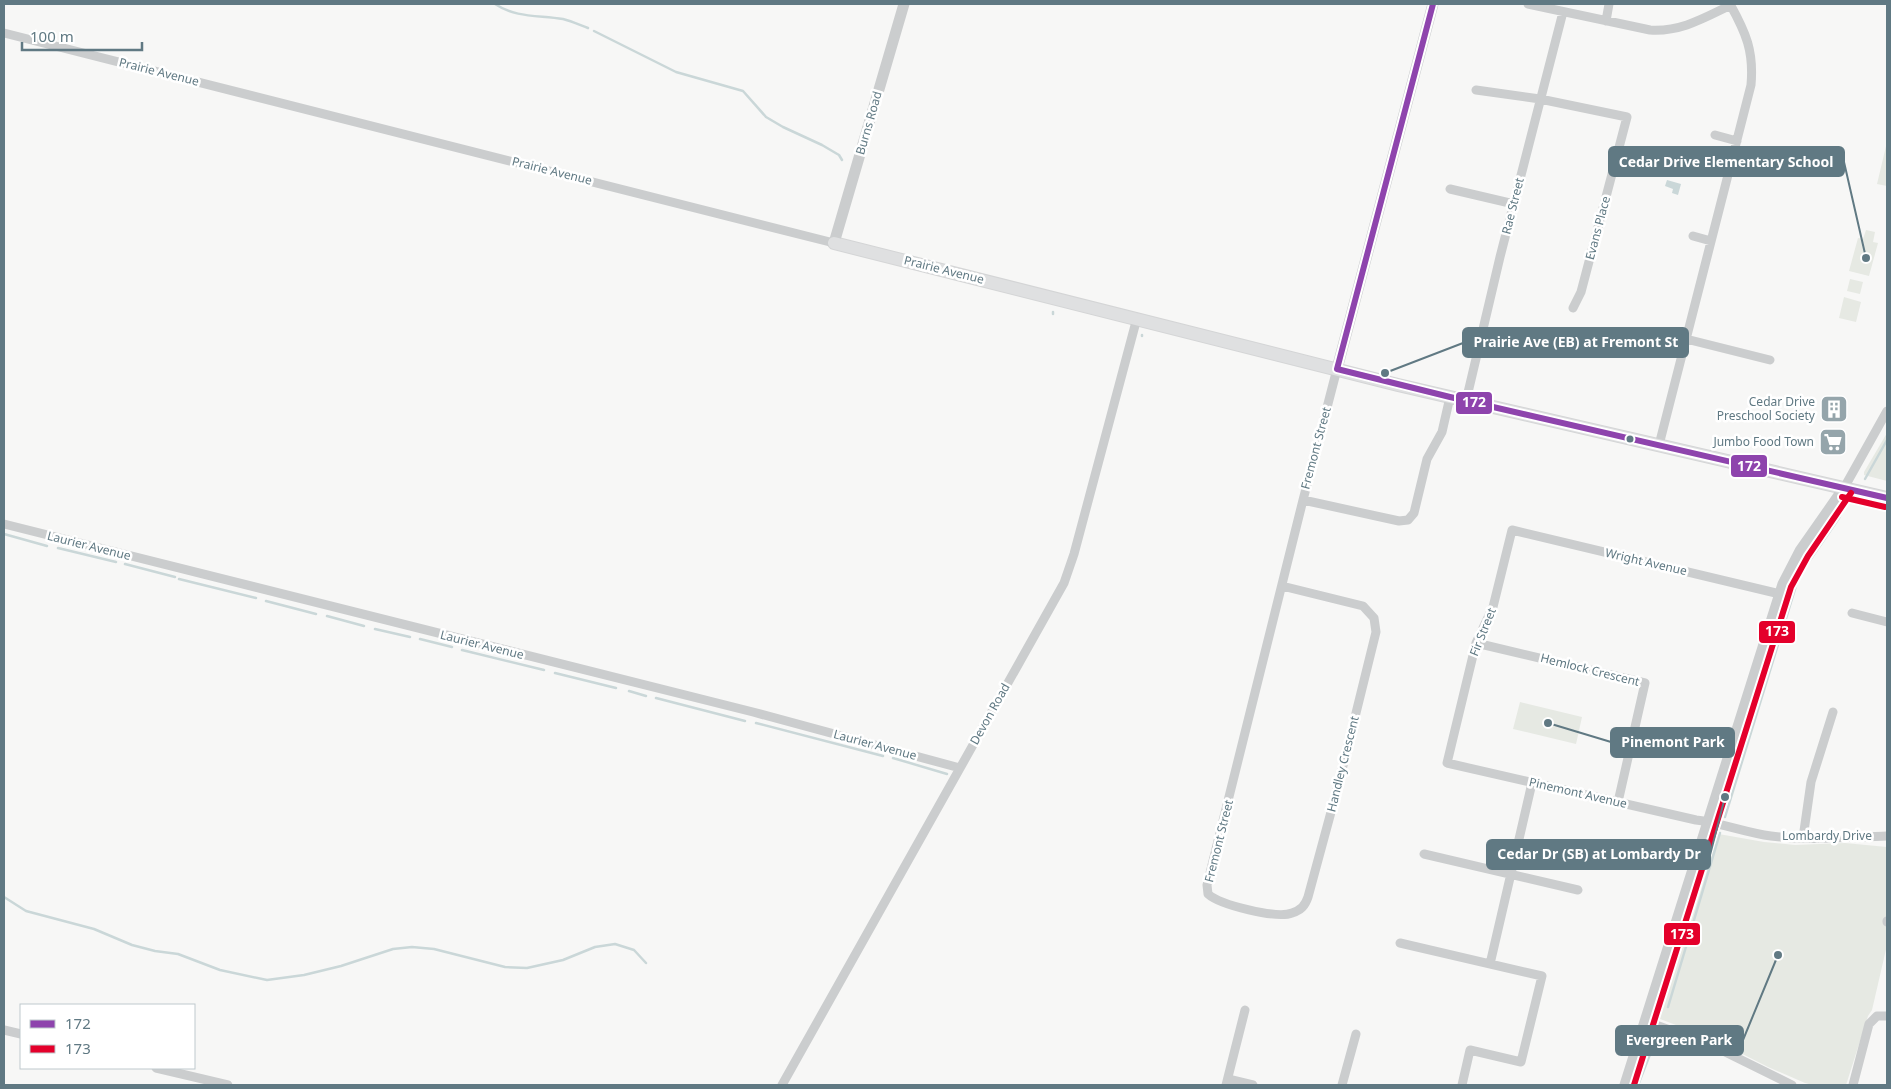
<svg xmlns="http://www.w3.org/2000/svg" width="1891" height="1089" font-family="'Noto Sans',sans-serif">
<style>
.green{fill:#e6e9e3}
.water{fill:#cad7d8}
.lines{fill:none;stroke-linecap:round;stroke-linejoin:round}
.stream{stroke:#cad7d8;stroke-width:2.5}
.secondary-casing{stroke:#d4d5d6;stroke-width:14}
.minor{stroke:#cbcdce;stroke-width:9}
.tertiary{stroke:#cbcdce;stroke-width:11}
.secondary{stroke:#dfe0e1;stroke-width:12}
.bus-1-casing{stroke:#fff;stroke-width:10}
.bus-2-casing{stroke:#fff;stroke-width:10}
.bus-1{stroke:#8e44ad;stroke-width:6}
.bus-2{stroke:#e4002b;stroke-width:6}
.bus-dot{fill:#607983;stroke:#fff;stroke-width:2}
.labels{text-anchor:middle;stroke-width:5;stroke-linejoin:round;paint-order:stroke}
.street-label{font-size:12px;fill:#607983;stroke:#fff}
.poi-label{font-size:12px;fill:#607983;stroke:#fff;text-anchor:end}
.leader{fill:none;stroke:#607983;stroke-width:2}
.callout-dot{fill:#607983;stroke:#fff;stroke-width:2}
.callout{fill:#607983;stroke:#607983;stroke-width:2}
.callout-label{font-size:14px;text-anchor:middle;font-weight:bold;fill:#fff}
.line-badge{stroke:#fff;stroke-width:2}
.badge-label{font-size:14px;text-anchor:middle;font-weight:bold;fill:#fff}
</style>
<rect width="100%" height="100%" fill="#f7f7f6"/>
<path class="green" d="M 1887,142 L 1887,186 L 1877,184 Z
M 1866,230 L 1875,232 L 1873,242 L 1878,243 L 1869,276 L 1849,271 L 1858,238 L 1863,239 Z
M 1850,279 L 1863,282 L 1860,294 L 1847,291 Z
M 1844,297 L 1861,302 L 1856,322 L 1839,318 Z
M 1887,433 L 1887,481 L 1864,475 L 1864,472 Z
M 1520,702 L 1582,717 L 1576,744 L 1513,729 Z
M 1713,833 L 1764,842 L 1795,845 L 1845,843 L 1887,847 L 1887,945 L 1872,1010 L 1868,1016 L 1846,1085 L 1813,1085 L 1805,1083 L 1768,1067 L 1715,1040 L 1655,1017 L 1654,1007 Z"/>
<path class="water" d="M 1667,180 L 1681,184 L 1678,195 L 1672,193 L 1673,189 L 1665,186 Z"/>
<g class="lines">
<path class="stream" d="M 495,4 C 516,18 538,15 563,19 C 571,21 580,25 588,28
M 594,31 L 676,72 L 743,91 L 766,117 L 783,127 L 822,145 L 839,155 L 842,160
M 1053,312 L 1053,314
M 1142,336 L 1142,335
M 1865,479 L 1887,440
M 4,534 L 47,546
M 58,548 L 116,562
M 125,564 L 175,577
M 179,579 L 256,598
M 266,601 L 316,614
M 327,616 L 364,626
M 375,629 L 410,637
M 420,639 L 452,647
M 462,650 L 544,670
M 555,673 L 616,688
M 629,691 L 646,696
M 656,698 L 745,721
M 756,723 L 883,756
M 893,758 L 947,774
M 1725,817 L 1799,576 L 1839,518 L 1846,503
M 4,897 L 26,911 L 94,929 L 132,945 L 155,951 L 178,954 L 220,970 L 267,980 L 304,975 L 341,966 L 393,949 L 412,947 L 434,949 L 505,967 L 527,968 L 563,960 L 595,947 L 615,944 L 634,950 L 646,963
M 1668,1007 L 1720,833
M 1638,1085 L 1656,1039"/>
<g class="secondary-casing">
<path id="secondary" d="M 834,243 L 1398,385 L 1887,498"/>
</g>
<path class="minor" d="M 1528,4 L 1650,30 C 1681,32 1704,18 1731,5
M 1606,21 L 1609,4
M 4,33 L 834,243
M 1476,90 L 1540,99 L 1627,117 L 1581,292 L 1573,308
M 1715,135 L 1737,141
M 1450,189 L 1514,204
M 1693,236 L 1711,241
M 1666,334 L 1770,360
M 1466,401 L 1500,257 L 1563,12
M 1659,445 L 1751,85 C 1754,51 1746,33 1730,4
M 1844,488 L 1887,411
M 1303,500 L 1399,521 L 1408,520 L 1414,513 L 1427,459 L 1442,432 L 1450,397
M 4,524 L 753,712 L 960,768
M 1282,586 L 1363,606 L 1374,618 L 1376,632 L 1337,790 L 1308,897 C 1305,906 1301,910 1292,913 C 1277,919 1220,905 1208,894 L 1207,885 L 1303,500 L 1337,369
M 1780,594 L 1512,530 L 1493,607 L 1476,643 L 1447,763 L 1696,820 C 1722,823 1746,833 1771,836 C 1809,841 1849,837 1887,836
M 1852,613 L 1887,622
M 1476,643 L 1645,683 L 1618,802
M 1803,838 L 1811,782 L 1833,712
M 1424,854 L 1578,890
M 1887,921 L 1887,922
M 1400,943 L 1542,976 L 1521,1062 L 1470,1050 L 1462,1085
M 1490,964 L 1532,783
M 1645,1021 L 1711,1045 L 1792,1085
M 4,1030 L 21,1034
M 156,1068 L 228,1085
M 1228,1079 L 1253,1085
M 782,1085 L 1064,583 L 1074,554 L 1137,318
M 1226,1085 L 1245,1010
M 1342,1085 L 1356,1034
M 1853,1085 L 1869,1024 L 1877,1016 L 1887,1016"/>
<path class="tertiary" d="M 834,243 L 904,4
M 1337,369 L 1433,4
M 1625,1085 L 1783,584 L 1800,551 L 1844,488"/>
<use href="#secondary" class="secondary"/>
<g class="bus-1-casing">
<path id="bus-1" d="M 1337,369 L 1450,397 L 1887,498
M 1337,369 L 1433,4"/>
</g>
<g class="bus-2-casing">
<path id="bus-2" d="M 1842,497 L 1885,507
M 1634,1085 L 1791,587 L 1808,556 L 1851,493"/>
</g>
<use href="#bus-1" class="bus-1"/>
<use href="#bus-2" class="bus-2"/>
</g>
<defs>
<g id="building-square" transform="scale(1.4375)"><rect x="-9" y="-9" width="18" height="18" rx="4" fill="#95a5ab" stroke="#fff"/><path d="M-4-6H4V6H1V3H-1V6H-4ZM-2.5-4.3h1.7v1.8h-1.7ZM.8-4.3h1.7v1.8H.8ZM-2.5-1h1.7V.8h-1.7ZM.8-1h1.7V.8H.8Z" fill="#fff"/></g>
<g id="supermarket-square" transform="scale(1.4375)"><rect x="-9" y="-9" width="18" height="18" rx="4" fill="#95a5ab" stroke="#fff"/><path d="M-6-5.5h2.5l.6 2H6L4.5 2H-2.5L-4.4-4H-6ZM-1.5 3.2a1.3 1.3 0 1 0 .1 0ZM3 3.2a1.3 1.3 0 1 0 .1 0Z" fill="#fff"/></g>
</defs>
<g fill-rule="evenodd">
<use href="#building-square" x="1834" y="409"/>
<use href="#supermarket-square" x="1833" y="442"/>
</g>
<circle class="bus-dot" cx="1630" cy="439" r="4.5"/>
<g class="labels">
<g class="street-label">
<text transform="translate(159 72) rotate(14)" y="4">Prairie Avenue</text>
<text transform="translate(869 123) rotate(-74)" y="4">Burns Road</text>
<text transform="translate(552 171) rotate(14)" y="4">Prairie Avenue</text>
<text transform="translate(1513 206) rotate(-76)" y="4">Rae Street</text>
<text transform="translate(1598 228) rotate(-75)" y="4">Evans Place</text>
<text transform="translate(944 270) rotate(14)" y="4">Prairie Avenue</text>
<text transform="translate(1316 448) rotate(-75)" y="4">Fremont Street</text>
<text transform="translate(89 546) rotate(14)" y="4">Laurier Avenue</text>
<text transform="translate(1646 562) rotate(13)" y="4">Wright Avenue</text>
<text transform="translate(1483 632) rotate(-68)" y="4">Fir Street</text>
<text transform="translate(482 645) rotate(14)" y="4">Laurier Avenue</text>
<text transform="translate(1590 670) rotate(14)" y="4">Hemlock Crescent</text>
<text transform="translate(990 714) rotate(-61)" y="4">Devon Road</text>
<text transform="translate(875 745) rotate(15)" y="4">Laurier Avenue</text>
<text transform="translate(1343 764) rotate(-76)" y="4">Handley Crescent</text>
<text transform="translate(1578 793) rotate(13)" y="4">Pinemont Avenue</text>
<text x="1827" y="840">Lombardy Drive</text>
<text transform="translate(1219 841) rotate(-76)" y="4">Fremont Street</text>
</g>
<g class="poi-label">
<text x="1815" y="406">Cedar Drive<tspan x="1815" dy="14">Preschool Society</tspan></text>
<text x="1814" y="446">Jumbo Food Town</text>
</g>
</g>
<path class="leader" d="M1866 258L1844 162M1385 373L1463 343M1548 723L1611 742M1725 797L1710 855M1778 955L1743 1040"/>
<g class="callout-dot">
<circle cx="1866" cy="258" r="5"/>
<circle cx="1385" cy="373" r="5"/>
<circle cx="1548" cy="723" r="5"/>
<circle cx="1725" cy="797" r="5"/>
<circle cx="1778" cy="955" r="5"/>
</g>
<g class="callout">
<rect x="1609" y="147" width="235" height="29" rx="5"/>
<rect x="1463" y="328" width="225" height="29" rx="5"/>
<rect x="1611" y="728" width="123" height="29" rx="5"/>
<rect x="1487" y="840" width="223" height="29" rx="5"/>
<rect x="1616" y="1026" width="127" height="29" rx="5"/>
</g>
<g class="callout-label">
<text x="1726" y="167">Cedar Drive Elementary School</text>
<text x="1576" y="347">Prairie Ave (EB) at Fremont St</text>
<text x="1673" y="747">Pinemont Park</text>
<text x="1599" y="859">Cedar Dr (SB) at Lombardy Dr</text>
<text x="1679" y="1045">Evergreen Park</text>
</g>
<g class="line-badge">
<rect x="1455" y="391" width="38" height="24" rx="5" fill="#8e44ad"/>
<rect x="1730" y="454" width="38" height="24" rx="5" fill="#8e44ad"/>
<rect x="1758" y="620" width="38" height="24" rx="5" fill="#e4002b"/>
<rect x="1663" y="922" width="38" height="24" rx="5" fill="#e4002b"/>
</g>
<g class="badge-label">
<text x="1474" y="407">172</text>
<text x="1749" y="471">172</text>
<text x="1777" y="636">173</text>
<text x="1682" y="939">173</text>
</g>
<rect width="1891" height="1089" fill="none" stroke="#607983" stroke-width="10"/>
<rect x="20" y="1004" width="175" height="65" fill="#ffffff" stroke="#bfc9cd"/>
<rect x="30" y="1020" width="25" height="8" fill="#8e44ad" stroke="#bfc9cd"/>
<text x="65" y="1029" font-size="15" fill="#607983">172</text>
<rect x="30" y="1045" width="25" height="8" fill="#e4002b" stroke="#bfc9cd"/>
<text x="65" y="1054" font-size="15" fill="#607983">173</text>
<path d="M22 42v8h120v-8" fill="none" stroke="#607983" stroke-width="2.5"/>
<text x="30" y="42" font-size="15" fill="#607983" stroke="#ffffff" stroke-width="4" paint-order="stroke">100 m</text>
</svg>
